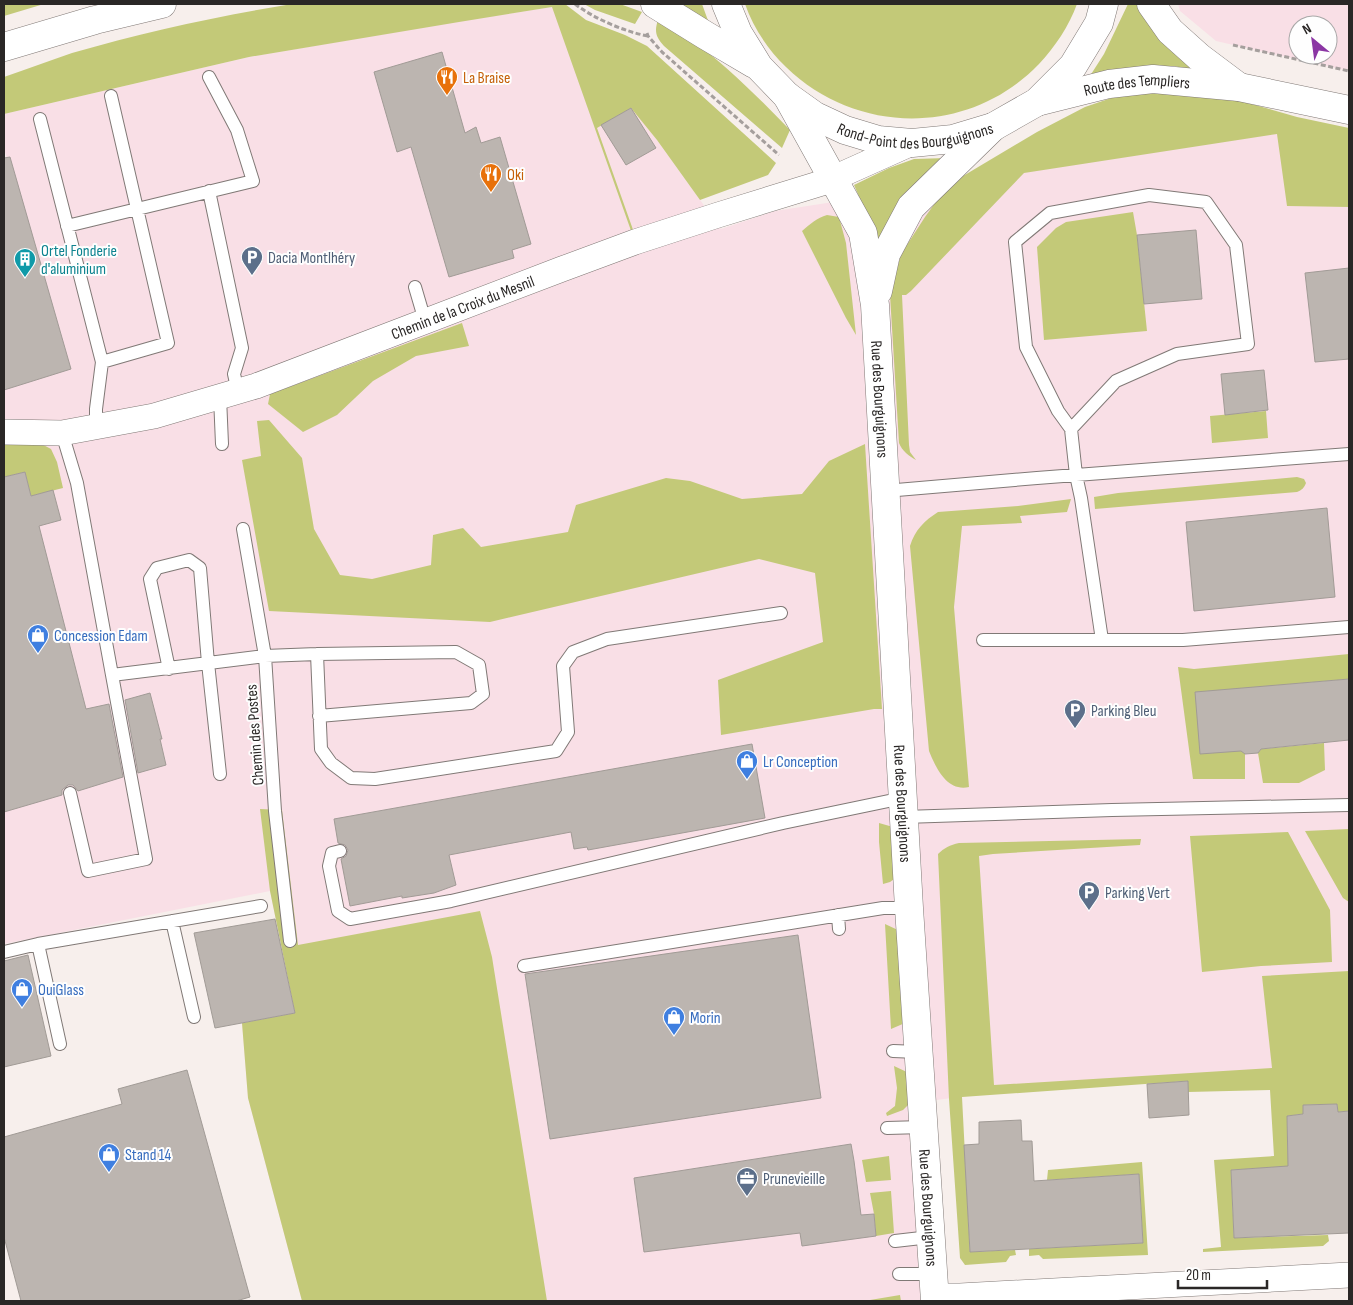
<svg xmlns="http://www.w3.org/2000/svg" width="1353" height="1305" font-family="'Sofia Sans Condensed',sans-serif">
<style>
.industrial{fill:#f9dfe6;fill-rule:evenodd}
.green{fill:#c3c978}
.building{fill:#bcb5b0;stroke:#a19b96}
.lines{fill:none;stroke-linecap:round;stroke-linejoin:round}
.service-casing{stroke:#807976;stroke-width:14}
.minor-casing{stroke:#807976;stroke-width:26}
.tertiary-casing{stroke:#807976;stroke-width:29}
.secondary-casing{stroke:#807976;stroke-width:29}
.path{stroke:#a59f9d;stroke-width:3;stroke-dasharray:5 2.5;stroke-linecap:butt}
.service{stroke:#fff;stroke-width:12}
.minor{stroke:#fff;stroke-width:25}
.tertiary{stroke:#fff;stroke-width:28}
.secondary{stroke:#fff;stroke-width:28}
.labels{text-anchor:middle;stroke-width:4;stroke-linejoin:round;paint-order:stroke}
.food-label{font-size:16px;fill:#c56008;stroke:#fefefe;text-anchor:start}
.street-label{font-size:16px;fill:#2a2726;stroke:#fefefe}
.culture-label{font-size:16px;fill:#0d838f;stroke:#fefefe;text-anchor:start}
.service-label{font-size:16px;fill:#4e5e75;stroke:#fefefe;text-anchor:start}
.shop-label{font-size:16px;fill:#366cbe;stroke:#fefefe;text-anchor:start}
</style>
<rect width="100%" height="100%" fill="#f7efec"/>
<path class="industrial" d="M 1178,4 L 1349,4 L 1349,71 L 1216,41 L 1180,11 ZM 1298,25 L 1328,25 L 1328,55 L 1298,55 Z
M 552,7 L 657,140 L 721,229 L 775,211 L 1293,131 L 1349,145 L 1349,1071 L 1270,1075 L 975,1095 L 921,1102 L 935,1301 L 302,1301 L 248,1098 L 242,1023 L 295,1013 L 270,891 L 4,944 L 4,170 L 10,168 L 4,149 L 4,114 L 249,57 L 447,23 Z"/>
<path class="green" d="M 4,4 L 44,4 L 4,16 Z
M 292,4 L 565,4 L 586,20 L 625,35 L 647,46 L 776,163 L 768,175 L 700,200 L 657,140 L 631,108 L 597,128 L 637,241 L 635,242 L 552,7 L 459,22 L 249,57 L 4,114 L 4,77 C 27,69 49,61 72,53 C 144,32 218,16 292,4 Z
M 584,4 L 620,4 L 642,12 L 635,24 L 595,10 Z
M 675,4 L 702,4 L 710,26 Z
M 745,4 L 1077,4 C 1069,26 1055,47 1039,64 C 970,136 857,136 786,67 C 768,50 753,27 745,4 Z
M 1128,4 L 1139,4 L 1202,72 L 1174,66 L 1145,67 L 1088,79 L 1104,54 Z
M 658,20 C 667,26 679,30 688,37 C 725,64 758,97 790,130 L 782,148 L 664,46 C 656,37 654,32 658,20 Z
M 1168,89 L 1234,99 L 1297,117 L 1349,128 L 1349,207 L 1287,206 L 1277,134 L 1024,173 L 911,291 L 906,295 L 902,295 L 909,445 L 910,452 L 916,460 C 909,456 902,451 899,443 L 890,295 L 901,254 L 925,217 L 948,185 L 1037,132 L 1085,107 L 1126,93 Z
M 947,158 L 877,257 L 870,222 L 854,185 L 889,168 L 914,159 Z
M 1133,212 L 1137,235 L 1147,331 L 1044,340 L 1037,247 L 1056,228 L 1066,222 Z
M 827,215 L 839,217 L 846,243 L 856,335 L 846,318 L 802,231 C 810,224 817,218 827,215 Z
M 462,323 L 469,346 L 416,356 L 373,381 L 337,415 L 303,432 L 268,404 L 270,394 Z
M 1266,411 L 1268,438 L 1212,443 L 1210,416 Z
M 269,420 L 302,458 L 314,529 L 340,575 L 372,579 L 431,565 L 433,535 L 463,528 L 481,547 L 568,532 L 576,505 L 666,478 L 690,481 L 742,499 L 802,494 L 829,461 L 865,444 L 882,709 L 874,709 L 721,735 L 718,680 L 823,642 L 815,573 L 759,559 L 490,622 L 269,611 L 242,460 L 261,456 L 257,421 Z
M 34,440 L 51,449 L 57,462 L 63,488 L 31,496 L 25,472 L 4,477 L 4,442 Z
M 1297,477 L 1304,479 L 1306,483 C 1304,488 1302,490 1297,492 L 1095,509 L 1094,497 L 1118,493 Z
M 1071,499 L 1067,512 L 1020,516 L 1022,523 L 962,526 L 954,607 L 969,787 C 947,792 936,768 929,751 L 910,546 C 915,530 924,521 938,512 L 1018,506 Z
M 1349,654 L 1349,679 L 1195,693 L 1245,754 L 1245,779 L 1193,779 L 1178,667 L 1194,669 Z
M 1324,743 L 1325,770 L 1299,783 L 1263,783 L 1258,753 L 1261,749 Z
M 260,809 L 282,810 L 298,945 L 480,911 L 492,957 L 547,1301 L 302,1301 L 248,1098 L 242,1023 L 295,1013 L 270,891 Z
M 879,823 L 893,827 L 897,877 L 890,882 L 883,884 L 879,842 Z
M 1349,829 L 1349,902 L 1343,898 L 1305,831 Z
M 1288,832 L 1330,910 L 1332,962 L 1261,966 L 1202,972 L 1190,836 Z
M 1141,839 L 1140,845 L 993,854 L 979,856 L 994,1085 L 1272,1068 L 1262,976 L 1349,971 L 1349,1111 L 1338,1112 L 1337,1104 L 1304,1105 L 1303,1114 L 1287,1116 L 1288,1158 L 1294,1169 L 1278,1167 L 1231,1170 L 1234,1238 L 1328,1235 L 1329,1241 L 1323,1246 L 1203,1252 L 1203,1249 L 1221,1247 L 1214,1160 L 1274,1156 L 1270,1090 L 1188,1092 L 1187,1081 L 962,1097 L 970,1252 L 1015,1250 L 1016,1255 L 1010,1256 L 1006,1262 L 965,1265 L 960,1258 L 949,1099 L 938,854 C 944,848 950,845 959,843 Z
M 885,924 L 900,931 L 905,1023 L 891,1029 Z
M 894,1066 L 909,1073 L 909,1104 L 903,1110 L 887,1116 L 886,1113 L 895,1106 L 897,1088 Z
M 889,1156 L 891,1180 L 866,1182 L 862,1160 Z
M 1142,1162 L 1148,1255 L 1043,1259 L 1039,1255 L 1029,1256 L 1029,1249 L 1143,1243 L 1139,1174 L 1047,1180 L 1048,1170 Z
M 891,1191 L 894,1233 L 876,1236 L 874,1214 L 870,1193 Z
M 900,1295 L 901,1301 L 864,1301 Z"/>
<path class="building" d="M 442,52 L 465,133 L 476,127 L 481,143 L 500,137 L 531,244 L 512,250 L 514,258 L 449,277 L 411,147 L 397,152 L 374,72 Z
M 631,108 L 656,148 L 626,165 L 601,125 Z
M 10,157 L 71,369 L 4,390 L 4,158 Z
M 1196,230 L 1202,299 L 1144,304 L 1137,235 Z
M 1349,268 L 1349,359 L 1315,362 L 1305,273 Z
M 1264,370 L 1268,410 L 1225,415 L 1221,374 Z
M 25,472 L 31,496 L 53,490 L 61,520 L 39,526 L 86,709 L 109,704 L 123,777 L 78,791 L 73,785 L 68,785 L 62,790 L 62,795 L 4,812 L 4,477 Z
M 1327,508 L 1335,597 L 1194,611 L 1186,522 Z
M 1349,679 L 1349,740 L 1261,749 L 1258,753 L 1245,754 L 1241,751 L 1200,754 L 1195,692 Z
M 150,693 L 162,739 L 160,739 L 166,765 L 138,773 L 125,700 Z
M 752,744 L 765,818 L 588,850 L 587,847 L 574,849 L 571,832 L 449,855 L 456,885 L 434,893 L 402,898 L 402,896 L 350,906 L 341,859 L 346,856 L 348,850 L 345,845 L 338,843 L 334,819 Z
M 275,919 L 295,1013 L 215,1028 L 194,933 Z
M 798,935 L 821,1098 L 550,1139 L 525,974 Z
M 28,955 L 51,1056 L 4,1067 L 4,961 Z
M 187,1070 L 250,1297 L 236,1301 L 21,1301 L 4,1237 L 4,1137 L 122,1104 L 118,1089 Z
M 1188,1081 L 1189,1115 L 1149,1118 L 1147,1084 Z
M 1337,1104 L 1338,1112 L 1349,1111 L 1349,1233 L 1234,1238 L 1231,1170 L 1288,1166 L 1287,1116 L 1303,1114 L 1303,1105 Z
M 1021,1120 L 1022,1141 L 1032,1141 L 1034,1181 L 1139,1174 L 1143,1243 L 970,1252 L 964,1145 L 979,1144 L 979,1122 Z
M 851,1144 L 854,1161 L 861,1215 L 874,1214 L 876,1236 L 802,1246 L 800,1233 L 644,1252 L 634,1178 Z"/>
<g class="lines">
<g class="service-casing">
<path id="service" d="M 40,119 L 102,362 L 96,409 L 96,427
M 209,191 L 242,348 L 234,374 L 238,392
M 67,226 L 253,181 L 237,130 L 209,77
M 415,287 L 425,321
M 102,362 L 168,343 L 111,96
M 220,397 L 222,444
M 1071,429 L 1116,381 L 1177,354 L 1248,344 L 1236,245 L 1206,202 L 1149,195 L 1050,213 L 1015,242 L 1026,347 L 1058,411 L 1071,429 L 1076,475 L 1081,498 L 1102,640
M 62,433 L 77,483 L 112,675 L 265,656 L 317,654 L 456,652 L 479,665 L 483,694 L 471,703 L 319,716
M 885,491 L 1037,478 L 1349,454
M 243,529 L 265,656 L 275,811 L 290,941
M 983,640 L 1183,640 L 1349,627
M 317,654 L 321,749 L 331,763 L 351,778 L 375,779 L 556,751 L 568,732 L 563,666 L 573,652 L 607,639 L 781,613
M 169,669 L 150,579 L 157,568 L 189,560 L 200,568 L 208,663 L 220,774
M 70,793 L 88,871 L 146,859 L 112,675
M 904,817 L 1112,810 L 1349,805
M 340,851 L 332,853 L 329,866 L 338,911 L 350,919 L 451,901 L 783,823 L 903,798
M 838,915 L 839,929
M 172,921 L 194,1017
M 38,944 L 60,1044
M 4,952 L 38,944 L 261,906
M 524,966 L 883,908 L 909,908
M 893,1051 L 918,1052
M 887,1128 L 923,1127
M 895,1241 L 930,1237
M 899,1274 L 933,1274"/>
</g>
<g class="minor-casing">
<g id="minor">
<path id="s1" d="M 4,432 L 62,433 L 154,416 L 256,386 L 562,269 L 635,242 L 718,215 L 825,182 L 912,143"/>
<path d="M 935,1296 L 960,1296 L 1349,1275"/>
</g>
</g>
<g class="tertiary-casing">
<g id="tertiary">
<path id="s2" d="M 787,96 L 863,233 L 875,305 L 909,908 L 935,1301"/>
<path d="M 878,291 L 886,254 L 911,207 L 993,127"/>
</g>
</g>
<g class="secondary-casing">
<g id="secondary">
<path d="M 655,4 L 705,35 L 754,64"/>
<path id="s3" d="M 726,4 L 738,33 L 759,67 L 787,96 L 815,116 L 845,130 L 878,140 L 912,143 L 953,139 L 993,127 L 1037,102 L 1073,66 L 1099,23 L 1104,4"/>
<path d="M 1151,4 L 1170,31 L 1199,57 L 1239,87"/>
<path d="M 4,47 L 95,20 L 162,4"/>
<path id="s4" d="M 1037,102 L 1109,84 L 1153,79 L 1239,87 L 1349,110"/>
</g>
</g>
<path class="path" d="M 575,4 C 593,18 625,32 648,36
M 647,33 L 648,36 L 662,52 L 779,155
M 1233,45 L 1349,71"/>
<use href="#service" class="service"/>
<use href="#minor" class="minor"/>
<use href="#tertiary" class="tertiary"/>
<use href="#secondary" class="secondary"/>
</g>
<defs>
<g id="restaurant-pin" transform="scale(1.125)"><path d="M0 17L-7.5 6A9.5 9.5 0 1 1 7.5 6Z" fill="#e8710a" stroke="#fefefe"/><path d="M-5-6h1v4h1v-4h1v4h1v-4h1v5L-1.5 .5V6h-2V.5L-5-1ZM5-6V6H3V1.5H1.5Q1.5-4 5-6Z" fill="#fff"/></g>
<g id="parking-pin" transform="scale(1.125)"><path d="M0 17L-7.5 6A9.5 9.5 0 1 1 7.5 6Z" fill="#5c6f8a" stroke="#fefefe"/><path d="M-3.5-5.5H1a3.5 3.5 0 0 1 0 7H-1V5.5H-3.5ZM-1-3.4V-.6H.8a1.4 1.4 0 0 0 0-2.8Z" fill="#fff"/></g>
<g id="building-pin" transform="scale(1.125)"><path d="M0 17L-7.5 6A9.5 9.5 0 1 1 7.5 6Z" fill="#0f9aa8" stroke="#fefefe"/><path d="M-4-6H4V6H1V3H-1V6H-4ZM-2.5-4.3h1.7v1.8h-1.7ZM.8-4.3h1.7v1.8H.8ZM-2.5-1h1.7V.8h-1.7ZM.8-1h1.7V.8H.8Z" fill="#fff"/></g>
<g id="shop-pin" transform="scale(1.125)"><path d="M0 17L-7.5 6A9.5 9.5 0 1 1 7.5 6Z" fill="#3f7fe0" stroke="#fefefe"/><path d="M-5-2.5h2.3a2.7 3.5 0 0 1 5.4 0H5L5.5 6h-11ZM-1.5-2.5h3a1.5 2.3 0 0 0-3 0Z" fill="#fff"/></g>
<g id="office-pin" transform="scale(1.125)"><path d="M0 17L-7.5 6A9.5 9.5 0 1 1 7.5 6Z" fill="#5c6f8a" stroke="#fefefe"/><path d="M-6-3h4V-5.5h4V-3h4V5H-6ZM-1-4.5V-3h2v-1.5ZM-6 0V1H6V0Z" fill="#fff"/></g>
</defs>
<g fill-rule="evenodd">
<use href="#restaurant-pin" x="447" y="77"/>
<use href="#restaurant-pin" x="491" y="174"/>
<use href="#parking-pin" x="252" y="257"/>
<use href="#building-pin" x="25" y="259"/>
<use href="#shop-pin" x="38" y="635"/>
<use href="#parking-pin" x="1075" y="710"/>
<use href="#shop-pin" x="747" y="761"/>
<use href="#parking-pin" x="1089" y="892"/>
<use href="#shop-pin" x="22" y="989"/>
<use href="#shop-pin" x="674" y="1017"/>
<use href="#shop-pin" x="109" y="1154"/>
<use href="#office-pin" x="747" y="1178"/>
</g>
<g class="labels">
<g class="food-label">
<text x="463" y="83">La Braise</text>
<text x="507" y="180">Oki</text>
</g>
<g class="street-label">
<text dy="6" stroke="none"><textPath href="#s4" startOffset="102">Route des Templiers</textPath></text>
<text dy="6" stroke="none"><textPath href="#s3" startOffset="251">Rond-Point des Bourguignons</textPath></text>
<text dy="6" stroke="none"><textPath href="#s1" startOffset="479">Chemin de la Croix du Mesnil</textPath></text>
<text dy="6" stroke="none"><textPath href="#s2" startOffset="324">Rue des Bourguignons</textPath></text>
<text transform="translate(254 735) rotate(-94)" y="6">Chemin des Postes</text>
<text dy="6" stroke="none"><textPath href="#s2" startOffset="729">Rue des Bourguignons</textPath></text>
<text dy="6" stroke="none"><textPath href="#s2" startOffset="1134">Rue des Bourguignons</textPath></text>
</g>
<g class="culture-label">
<text x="41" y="256">Ortel Fonderie<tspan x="41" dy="18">d'aluminium</tspan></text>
</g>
<g class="service-label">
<text x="268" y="263">Dacia Montlhéry</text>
<text x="1091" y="716">Parking Bleu</text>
<text x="1105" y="898">Parking Vert</text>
<text x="763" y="1184">Prunevieille</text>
</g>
<g class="shop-label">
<text x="54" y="641">Concession Edam</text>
<text x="763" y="767">Lr Conception</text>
<text x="38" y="995">OuiGlass</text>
<text x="690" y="1023">Morin</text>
<text x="125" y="1160">Stand 14</text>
</g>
</g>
<rect width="1353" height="1305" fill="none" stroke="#2a2726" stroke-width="10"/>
<g transform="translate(1313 40) rotate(331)"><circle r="24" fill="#fefefe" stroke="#a9a8a8"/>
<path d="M0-4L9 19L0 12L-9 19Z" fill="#8b36a4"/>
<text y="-8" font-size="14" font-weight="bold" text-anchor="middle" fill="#2a2726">N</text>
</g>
<path d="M1178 1280v8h89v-8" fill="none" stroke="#2a2726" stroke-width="2.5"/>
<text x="1186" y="1280" font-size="15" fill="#2a2726" stroke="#fefefe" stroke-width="4" paint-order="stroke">20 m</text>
</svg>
